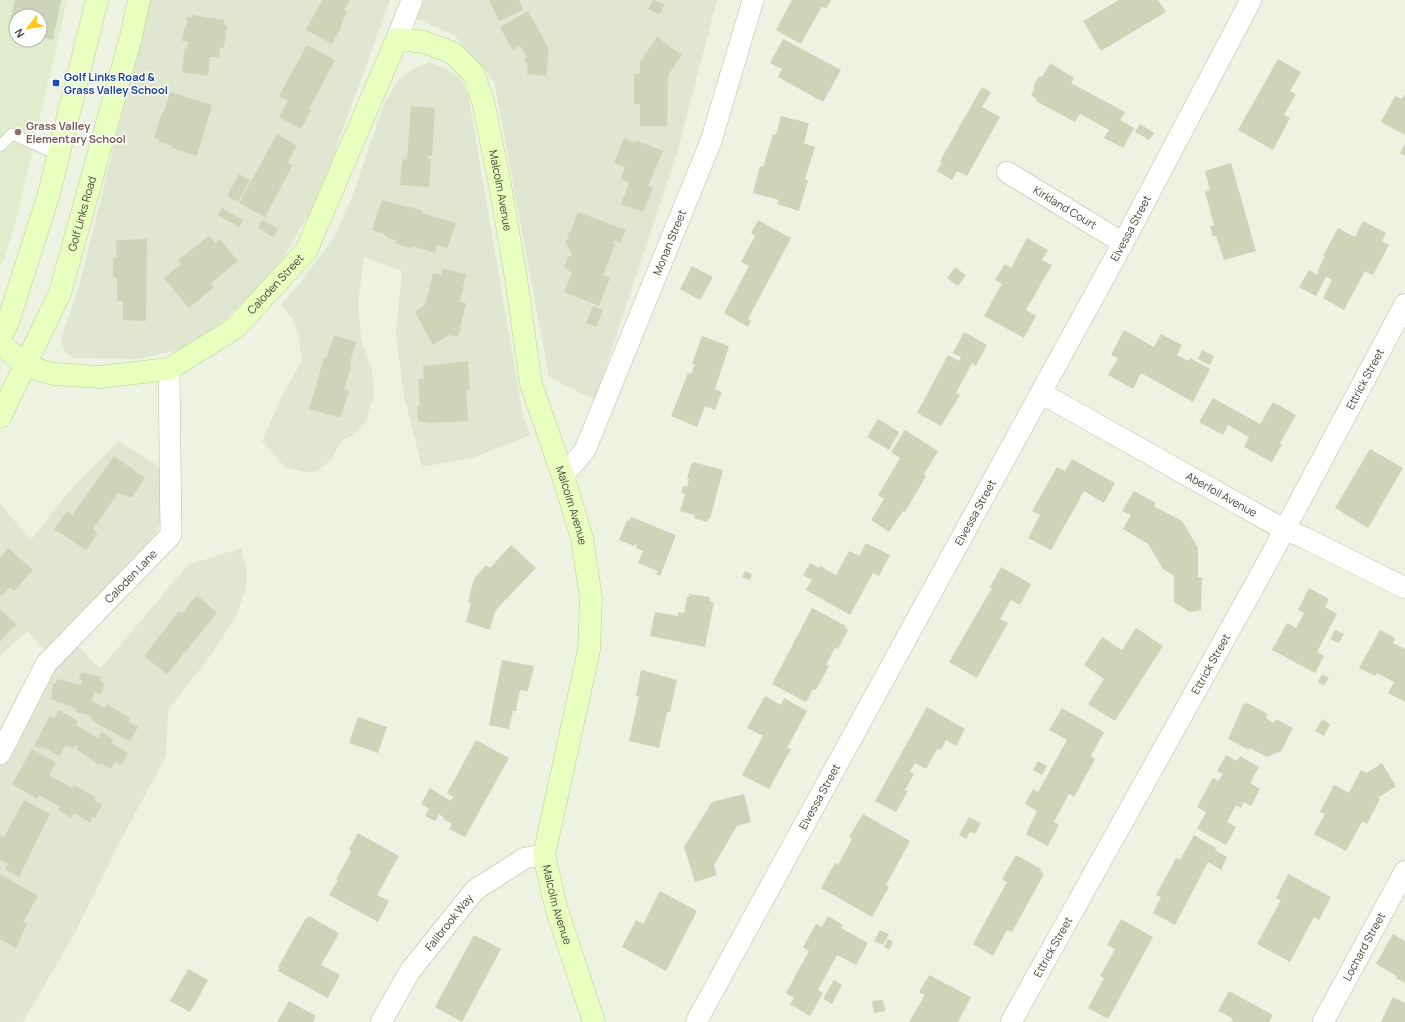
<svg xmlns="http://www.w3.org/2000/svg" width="1405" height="1022" font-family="Manrope,sans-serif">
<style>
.residential{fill:#e0e6d1}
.education{fill:#e1eccc;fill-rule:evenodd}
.building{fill:#ced4b8}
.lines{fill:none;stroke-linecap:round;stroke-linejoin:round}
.lane-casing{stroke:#b7bea6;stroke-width:12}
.street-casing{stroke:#b7bea6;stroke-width:22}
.secondary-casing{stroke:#bad090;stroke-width:23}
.lane{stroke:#fff;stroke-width:11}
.street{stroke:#fff;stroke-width:21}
.secondary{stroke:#e8ffc0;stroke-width:22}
.transit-dot{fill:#1a4fb4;stroke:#fff;stroke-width:1.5}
.education-dot{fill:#8d6e63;stroke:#fff;stroke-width:1.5}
.labels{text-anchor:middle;stroke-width:3;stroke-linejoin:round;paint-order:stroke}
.transit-label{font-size:11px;font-weight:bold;fill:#164399;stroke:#fff;text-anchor:start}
.education-label{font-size:11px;font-weight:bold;fill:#785e54;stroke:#fff;text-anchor:start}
.street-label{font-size:11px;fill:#404433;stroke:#fff}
</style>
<rect width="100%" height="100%" fill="#edf2e3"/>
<path class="residential" d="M 150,0 L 390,0 L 317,201 L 276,269 L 221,324 L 178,350 L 136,359 L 74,358 L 64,351 L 61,338 L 79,287 Z
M 412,0 L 717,0 L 679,146 L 595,400 L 549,377 L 494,81 L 454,35 L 415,18 Z
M 430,62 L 447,69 L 459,77 L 468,94 L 523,416 L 530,435 L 472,458 L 422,467 L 404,396 L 396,335 L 402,271 L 364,257 L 358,302 L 361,339 L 372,371 L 374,395 L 366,422 L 353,435 L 341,441 L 332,459 L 315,472 L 303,472 L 285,467 L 262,441 L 283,394 L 302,361 L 298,334 L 293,319 L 281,304 L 297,287 L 335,236 L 354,192 L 384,103 L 400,78 L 415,68 Z
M 118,441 L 162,468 L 164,516 L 156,532 L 139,554 L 66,634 L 100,669 L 188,565 L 241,548 L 247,570 L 246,589 L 235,618 L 211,655 L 168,710 L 166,756 L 118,845 L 76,931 L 23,1022 L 0,1022 L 0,738 L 47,652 L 27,631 L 0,656 L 0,504 L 31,540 L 65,496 Z"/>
<path class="education" d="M 0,0 L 67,0 L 15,224 L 4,259 L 0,266 ZM 16,16 L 40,16 L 40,40 L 16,40 Z"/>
<path class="building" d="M 15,0 L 61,0 L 53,40 L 40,37 L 40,16 L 16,16 L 16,31 L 8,29 Z
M 322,0 L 350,0 L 344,10 L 347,12 L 340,26 L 342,26 L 332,44 L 306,30 Z
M 489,0 L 519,0 L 523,10 L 499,21 Z
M 653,0 L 665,4 L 659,15 L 648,9 Z
M 792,0 L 831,0 L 826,9 L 822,6 L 801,44 L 776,30 Z
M 1119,0 L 1158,0 L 1166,12 L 1101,51 L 1083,21 Z
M 528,11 L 549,49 L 546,76 L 527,74 L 528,63 L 525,63 L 526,56 L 520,46 L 512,50 L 500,27 Z
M 192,15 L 224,20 L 224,25 L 227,25 L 224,48 L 220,47 L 219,57 L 210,57 L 208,76 L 182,72 L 185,48 L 187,49 L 188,42 L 182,41 L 184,28 L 186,28 L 187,17 L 192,17 Z
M 657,37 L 682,55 L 668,75 L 667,126 L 640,126 L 640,104 L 634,104 L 634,74 L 640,74 L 640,62 Z
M 783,39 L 841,70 L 823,102 L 778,77 L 782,69 L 770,63 Z
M 307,45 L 335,60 L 309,109 L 311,110 L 301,129 L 279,117 L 288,101 L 279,96 Z
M 1278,59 L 1301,72 L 1290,91 L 1296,94 L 1284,115 L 1290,118 L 1273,150 L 1238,130 Z
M 1050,63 L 1074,78 L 1071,83 L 1125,112 L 1120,120 L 1134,128 L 1123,148 L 1104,138 L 1109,130 L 1080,114 L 1075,122 L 1036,101 L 1037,99 L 1031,95 L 1035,88 L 1033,87 L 1039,76 L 1042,77 Z
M 982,87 L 991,92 L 982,107 L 1000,117 L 967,176 L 957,171 L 952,180 L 937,171 L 942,162 L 940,161 Z
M 170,92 L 212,105 L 197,156 L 172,148 L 173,146 L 158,142 L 159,139 L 154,138 L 162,112 L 164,112 Z
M 1405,94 L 1405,135 L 1381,122 L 1395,96 L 1402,99 Z
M 411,106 L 435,108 L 432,156 L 428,155 L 428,159 L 431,159 L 429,187 L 400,185 L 402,163 L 404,159 L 407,160 Z
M 781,116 L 809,123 L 804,143 L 815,147 L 805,179 L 808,180 L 799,211 L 777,204 L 779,200 L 753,193 L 760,166 L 763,167 L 773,134 L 776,135 Z
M 1140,124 L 1154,133 L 1149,140 L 1135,132 Z
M 277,134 L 297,146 L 288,162 L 293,165 L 265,217 L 239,203 Z
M 624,138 L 635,143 L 636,140 L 663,151 L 648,186 L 653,188 L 643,212 L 621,204 L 629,183 L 621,179 L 625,167 L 614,163 Z
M 1405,143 L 1405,156 L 1400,153 Z
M 1231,163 L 1256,251 L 1224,260 L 1216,236 L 1213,237 L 1210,226 L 1214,225 L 1205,192 L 1210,190 L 1205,171 Z
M 239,174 L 250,180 L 238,202 L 227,196 Z
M 382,200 L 407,207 L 408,206 L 422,211 L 421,213 L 456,223 L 447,249 L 437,245 L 435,253 L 412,246 L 411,249 L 395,243 L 397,240 L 389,239 L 384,234 L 372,230 Z
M 222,208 L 243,220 L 239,227 L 218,215 Z
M 578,212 L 626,230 L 620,243 L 614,240 L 613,244 L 615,245 L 603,275 L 610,278 L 599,306 L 564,292 L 572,273 L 564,267 L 568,257 L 572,255 L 565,241 L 569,239 L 567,234 L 571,231 Z
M 262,220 L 278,229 L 273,237 L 258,228 Z
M 758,220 L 791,238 L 748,319 L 751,321 L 748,327 L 724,313 L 749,266 L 741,262 L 755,236 L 751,233 Z
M 1363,221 L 1386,233 L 1382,241 L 1389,245 L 1373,275 L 1365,271 L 1344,310 L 1323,298 L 1332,280 L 1325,276 L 1325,279 L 1316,296 L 1299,287 L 1309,270 L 1317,275 L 1319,273 L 1317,272 L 1325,256 L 1323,256 L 1338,228 L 1355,237 Z
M 209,236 L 215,243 L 220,239 L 238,261 L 211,283 L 214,287 L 189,308 L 164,278 L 181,264 L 178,260 Z
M 1027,238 L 1048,250 L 1042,260 L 1052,265 L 1026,310 L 1036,316 L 1024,338 L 984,316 L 1002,284 L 995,280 L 1005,264 L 1011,268 Z
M 147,239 L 146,321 L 123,320 L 123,301 L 117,301 L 117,279 L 113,276 L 113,258 L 117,257 L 116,240 Z
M 692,266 L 713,277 L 700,300 L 680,289 Z
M 955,267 L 966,275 L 958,286 L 947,278 Z
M 442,269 L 466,274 L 460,302 L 466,303 L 458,337 L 449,335 L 433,345 L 415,312 L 425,305 L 433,273 L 441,275 Z
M 593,306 L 603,310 L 596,327 L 586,323 Z
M 1124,330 L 1154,347 L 1161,334 L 1182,345 L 1177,355 L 1188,361 L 1190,358 L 1210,369 L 1193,402 L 1141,373 L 1133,389 L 1108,375 L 1118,358 L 1111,355 Z
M 964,332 L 987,345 L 976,366 L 972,363 L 956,393 L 960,395 L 941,426 L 917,413 L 948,355 L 959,361 L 961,357 L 953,353 Z
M 334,335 L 356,342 L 349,366 L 351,367 L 344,389 L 349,391 L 340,418 L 309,409 L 324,358 L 326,359 Z
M 702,336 L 729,346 L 715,389 L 722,392 L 715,410 L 705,406 L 697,427 L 671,416 L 688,373 L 691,374 L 695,365 L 692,364 Z
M 1202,350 L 1214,356 L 1210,365 L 1198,359 Z
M 468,361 L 470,390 L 466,390 L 468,421 L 428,423 L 427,422 L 418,422 L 417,406 L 420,406 L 418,379 L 424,379 L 423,366 Z
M 1213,398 L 1260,424 L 1273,402 L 1296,415 L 1280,443 L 1282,444 L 1272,462 L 1244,447 L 1249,437 L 1228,425 L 1223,435 L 1199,422 Z
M 878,419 L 899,432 L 889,450 L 867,437 Z
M 905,430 L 938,451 L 924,474 L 926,476 L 905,512 L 903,511 L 889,532 L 871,520 L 884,499 L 878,495 L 900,458 L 891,452 Z
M 1370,449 L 1403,468 L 1368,528 L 1335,508 Z
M 114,456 L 145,478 L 131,498 L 118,493 L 93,529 L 98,533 L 86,550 L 54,529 L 67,511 L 72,515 Z
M 1072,459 L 1115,483 L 1104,503 L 1084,491 L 1051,550 L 1028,538 L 1040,515 L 1032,511 L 1057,467 L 1065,471 Z
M 693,462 L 723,470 L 710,519 L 708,519 L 707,522 L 694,518 L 695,515 L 680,511 L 685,494 L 681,493 L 683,486 L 687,487 L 689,479 L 687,479 L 691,464 L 693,464 Z
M 1134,491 L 1156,503 L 1154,506 L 1182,521 L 1198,548 L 1198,577 L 1202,577 L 1201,610 L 1190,612 L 1174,602 L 1174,576 L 1163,569 L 1148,544 L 1123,529 L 1131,515 L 1122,511 Z
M 631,517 L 676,535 L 660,576 L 656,574 L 658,571 L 638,563 L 643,551 L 636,548 L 637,545 L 635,544 L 634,546 L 619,540 L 627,520 L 630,521 Z
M 866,543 L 890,555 L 879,576 L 873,573 L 850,615 L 806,590 L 812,580 L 803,575 L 810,563 L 819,568 L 820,566 L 836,575 L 849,551 L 859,556 Z
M 511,545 L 536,568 L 495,611 L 490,630 L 466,622 L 471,603 L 468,602 L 474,579 L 486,565 L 490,568 Z
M 8,548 L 33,570 L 14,591 L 10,587 L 2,596 L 0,594 L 0,558 Z
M 1001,567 L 1031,584 L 1020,605 L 1011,600 L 1000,619 L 1008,623 L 977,678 L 949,662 L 992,588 L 990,587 Z
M 745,571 L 752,574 L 750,580 L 742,577 Z
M 1309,588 L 1329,599 L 1325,607 L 1337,614 L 1317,652 L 1324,656 L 1315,673 L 1272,650 L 1287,623 L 1296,628 L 1304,613 L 1298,610 Z
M 689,594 L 710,597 L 709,601 L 714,602 L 705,647 L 650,636 L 655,612 L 678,616 L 678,612 L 684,613 L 687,597 L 689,597 Z
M 197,595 L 217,613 L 167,674 L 144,656 L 179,611 L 182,613 Z
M 812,608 L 846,626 L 845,628 L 848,630 L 838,649 L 835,648 L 826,665 L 829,666 L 816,690 L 813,689 L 806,702 L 772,684 Z
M 0,609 L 16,624 L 0,642 Z
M 1136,628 L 1163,646 L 1115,721 L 1088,704 L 1104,679 L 1084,665 L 1102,637 L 1122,650 Z
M 1335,630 L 1344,634 L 1339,643 L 1330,639 Z
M 1380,630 L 1395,638 L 1393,643 L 1405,649 L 1405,702 L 1388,693 L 1394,682 L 1377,673 L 1375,676 L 1359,668 Z
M 502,660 L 534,666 L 528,691 L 520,690 L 516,711 L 513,711 L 509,729 L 489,725 Z
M 641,670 L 677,680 L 670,712 L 667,712 L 659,748 L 629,741 L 639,696 L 636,696 Z
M 81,672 L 101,677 L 100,681 L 105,683 L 101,694 L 94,692 L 92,701 L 105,708 L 107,704 L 130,718 L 128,721 L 138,727 L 130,741 L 97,724 L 97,723 L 91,719 L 92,717 L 89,715 L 76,712 L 77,709 L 51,699 L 53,683 L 55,684 L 57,679 L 81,685 L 82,681 L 79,680 Z
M 1322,674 L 1329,678 L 1324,686 L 1318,682 Z
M 765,696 L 781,705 L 784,698 L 807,711 L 787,748 L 791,749 L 769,789 L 742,775 L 763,736 L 747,728 Z
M 1247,703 L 1268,714 L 1266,718 L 1274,723 L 1276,719 L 1293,728 L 1281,751 L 1267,757 L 1250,748 L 1249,750 L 1228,739 L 1243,705 Z
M 927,707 L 965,729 L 956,746 L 946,740 L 941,750 L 938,748 L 926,769 L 915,763 L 910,772 L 914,774 L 905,790 L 908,791 L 896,812 L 875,801 Z
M 1062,708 L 1104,732 L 1091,756 L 1095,759 L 1074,797 L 1069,794 L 1054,822 L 1059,825 L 1048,846 L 1026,834 L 1037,811 L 1025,804 L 1033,789 L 1038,792 L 1067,740 L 1049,730 Z
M 59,710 L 78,721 L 76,725 L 98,738 L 101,732 L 114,739 L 111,743 L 128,753 L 121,765 L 115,762 L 111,769 L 100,763 L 99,765 L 76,749 L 78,746 L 75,745 L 73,749 L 66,745 L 59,756 L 41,746 L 40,749 L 34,745 L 50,716 L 54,718 Z
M 358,717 L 387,727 L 378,753 L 349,743 Z
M 1322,719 L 1330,724 L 1324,736 L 1315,731 Z
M 476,740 L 509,758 L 465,837 L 449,829 L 452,824 L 443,819 L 445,818 L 439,814 L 435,821 L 425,816 L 429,809 L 421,804 L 430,788 L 451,801 L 453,797 L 447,793 Z
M 32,749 L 56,763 L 49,775 L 72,788 L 74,785 L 95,797 L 94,800 L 102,805 L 95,818 L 93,816 L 90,823 L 74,813 L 71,818 L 58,810 L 60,807 L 39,795 L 37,799 L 12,784 Z
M 1226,755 L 1237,761 L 1240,756 L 1259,767 L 1250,783 L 1260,789 L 1251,806 L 1244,802 L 1241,808 L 1236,805 L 1227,822 L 1236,827 L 1226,845 L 1197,829 L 1206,812 L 1197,807 L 1213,778 L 1218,781 L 1223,774 L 1217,771 Z
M 1038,761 L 1047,766 L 1042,775 L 1033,770 Z
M 1382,763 L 1396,786 L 1378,798 L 1380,799 L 1367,824 L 1362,822 L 1346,851 L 1314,834 L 1325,814 L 1320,812 L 1334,785 L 1349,793 L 1361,770 L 1366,773 Z
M 744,794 L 751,822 L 737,826 L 714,865 L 717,875 L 695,882 L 684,847 L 712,802 Z
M 24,800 L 50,814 L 19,877 L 5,869 L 8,864 L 0,860 L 0,835 L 4,837 Z
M 863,814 L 910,841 L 886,885 L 889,887 L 872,917 L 821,888 L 835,863 L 838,865 L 852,839 L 849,837 Z
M 969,817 L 981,823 L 975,834 L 970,832 L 966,839 L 959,835 Z
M 358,833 L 399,856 L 377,895 L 389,901 L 378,922 L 329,895 L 338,880 L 336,879 L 351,852 L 349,850 Z
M 1194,835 L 1216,848 L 1215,850 L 1227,857 L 1221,870 L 1208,862 L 1175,925 L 1153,913 L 1161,897 L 1156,895 L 1176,858 L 1180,860 Z
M 1016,855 L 1041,869 L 1040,871 L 1044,874 L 1012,932 L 1007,930 L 993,956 L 973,944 L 1007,882 L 1002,879 Z
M 0,874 L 38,896 L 23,922 L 27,924 L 16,948 L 0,939 Z
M 1288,874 L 1331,897 L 1319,920 L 1314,917 L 1290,962 L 1257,944 L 1281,900 L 1276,898 Z
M 660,891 L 697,911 L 666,971 L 622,947 L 636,920 L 643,924 Z
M 309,916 L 339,933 L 321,965 L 340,975 L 328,998 L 278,971 L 280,968 L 278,967 L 306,918 L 308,919 Z
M 828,916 L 843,925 L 841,928 L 868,943 L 856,965 L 837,955 L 818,990 L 823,993 L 810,1016 L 790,1004 L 794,998 L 786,993 L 809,951 L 803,947 L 816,924 L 822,927 Z
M 1121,919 L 1153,937 L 1108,1019 L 1088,1008 L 1104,978 L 1100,976 L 1115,949 L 1107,945 Z
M 880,930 L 889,934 L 883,945 L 874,941 Z
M 1393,934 L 1405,941 L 1405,983 L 1396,978 L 1397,976 L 1376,964 Z
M 474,935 L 501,949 L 462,1022 L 435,1007 Z
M 888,939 L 893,942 L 889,950 L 884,947 Z
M 188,969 L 208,980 L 190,1012 L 170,1001 Z
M 929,975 L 971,997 L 958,1022 L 909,1022 L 925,995 L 919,992 Z
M 834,980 L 842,985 L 832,1004 L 823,999 Z
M 1229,991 L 1273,1015 L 1269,1022 L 1233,1022 L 1232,1018 L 1218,1011 Z
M 1393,997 L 1405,1003 L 1405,1022 L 1381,1022 Z
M 883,1000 L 885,1011 L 874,1013 L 872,1001 Z
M 289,1001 L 316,1016 L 313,1022 L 277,1022 Z"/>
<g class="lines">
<g class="lane-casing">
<path id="lane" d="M 0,146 L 12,134 L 59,155"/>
</g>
<g class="street-casing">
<g id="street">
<path d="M 397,39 L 412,0"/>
<path id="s1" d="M 1007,172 L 1123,243"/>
<path id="s2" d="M 1041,393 L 1283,529 L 1305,538 L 1405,588"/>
<path id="s3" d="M 563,476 L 585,450 L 711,141 L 753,0"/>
<path id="s4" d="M 0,754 L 46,664 L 171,535 L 169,369"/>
<path id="s5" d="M 381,1022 L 410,971 L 475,890 L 525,858 L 544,855"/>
<path id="s6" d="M 696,1022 L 1123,243 L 1251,0"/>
<path id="s7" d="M 1011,1022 L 1262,572 L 1405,304"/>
<path id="s8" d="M 1323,1022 L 1405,871"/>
</g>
</g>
<g class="secondary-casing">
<g id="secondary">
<path d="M 0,338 L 8,322 L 48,197 L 97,0"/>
<path id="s9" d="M 0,343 L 26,366 L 53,374 L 100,377 L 169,369 L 234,329 L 306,251 L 397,39 L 424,42 L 453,53 L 473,73 L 483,101 L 500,185 L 516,278 L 531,384 L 563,476 L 582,538 L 591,598 L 589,650 L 544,855 L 556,907 L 594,1022"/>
<path id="s10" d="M 0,417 L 60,293 L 131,37 L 139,0"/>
</g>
</g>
<use href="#lane" class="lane"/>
<use href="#street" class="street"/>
<use href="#secondary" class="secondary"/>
</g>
<rect class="transit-dot" x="52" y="79" width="8" height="8" rx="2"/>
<circle class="education-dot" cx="18" cy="132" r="4"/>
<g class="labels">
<g class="transit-label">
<text x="64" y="81">Golf Links Road &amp;<tspan x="64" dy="13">Grass Valley School</tspan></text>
</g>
<g class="education-label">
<text x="26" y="130">Grass Valley<tspan x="26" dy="13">Elementary School</tspan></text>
</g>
<g class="street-label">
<text dy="4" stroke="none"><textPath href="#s9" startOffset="800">Malcolm Avenue</textPath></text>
<text dy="4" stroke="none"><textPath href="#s1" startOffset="68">Kirkland Court</textPath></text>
<text dy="4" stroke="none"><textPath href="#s10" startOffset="220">Golf Links Road</textPath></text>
<text dy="4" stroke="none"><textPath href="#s6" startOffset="905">Elvessa Street</textPath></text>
<text dy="4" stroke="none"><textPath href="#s3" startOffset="258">Monan Street</textPath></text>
<text dy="4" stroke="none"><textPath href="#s9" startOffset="317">Caloden Street</textPath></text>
<text dy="4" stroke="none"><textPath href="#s7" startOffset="734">Ettrick Street</textPath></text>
<text dy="4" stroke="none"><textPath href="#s2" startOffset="207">Aberfoil Avenue</textPath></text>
<text dy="4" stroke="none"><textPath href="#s9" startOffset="1124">Malcolm Avenue</textPath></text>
<text dy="4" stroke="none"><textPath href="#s6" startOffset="581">Elvessa Street</textPath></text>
<text dy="4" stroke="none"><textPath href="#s4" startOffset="223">Caloden Lane</textPath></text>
<text dy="4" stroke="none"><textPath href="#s7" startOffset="410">Ettrick Street</textPath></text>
<text dy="4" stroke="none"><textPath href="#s6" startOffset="257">Elvessa Street</textPath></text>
<text dy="4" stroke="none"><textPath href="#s9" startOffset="1532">Malcolm Avenue</textPath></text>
<text dy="4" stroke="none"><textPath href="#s5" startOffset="121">Fallbrook Way</textPath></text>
<text dy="4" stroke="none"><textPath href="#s8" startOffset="86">Lochard Street</textPath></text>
<text dy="4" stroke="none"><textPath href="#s7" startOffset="86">Ettrick Street</textPath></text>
</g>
</g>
<g transform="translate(28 28) rotate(239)"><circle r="19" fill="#ffffff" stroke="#b3b4ad"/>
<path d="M0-3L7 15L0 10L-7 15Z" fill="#fec60e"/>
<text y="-6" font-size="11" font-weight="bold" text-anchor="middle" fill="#404433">N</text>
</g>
</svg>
